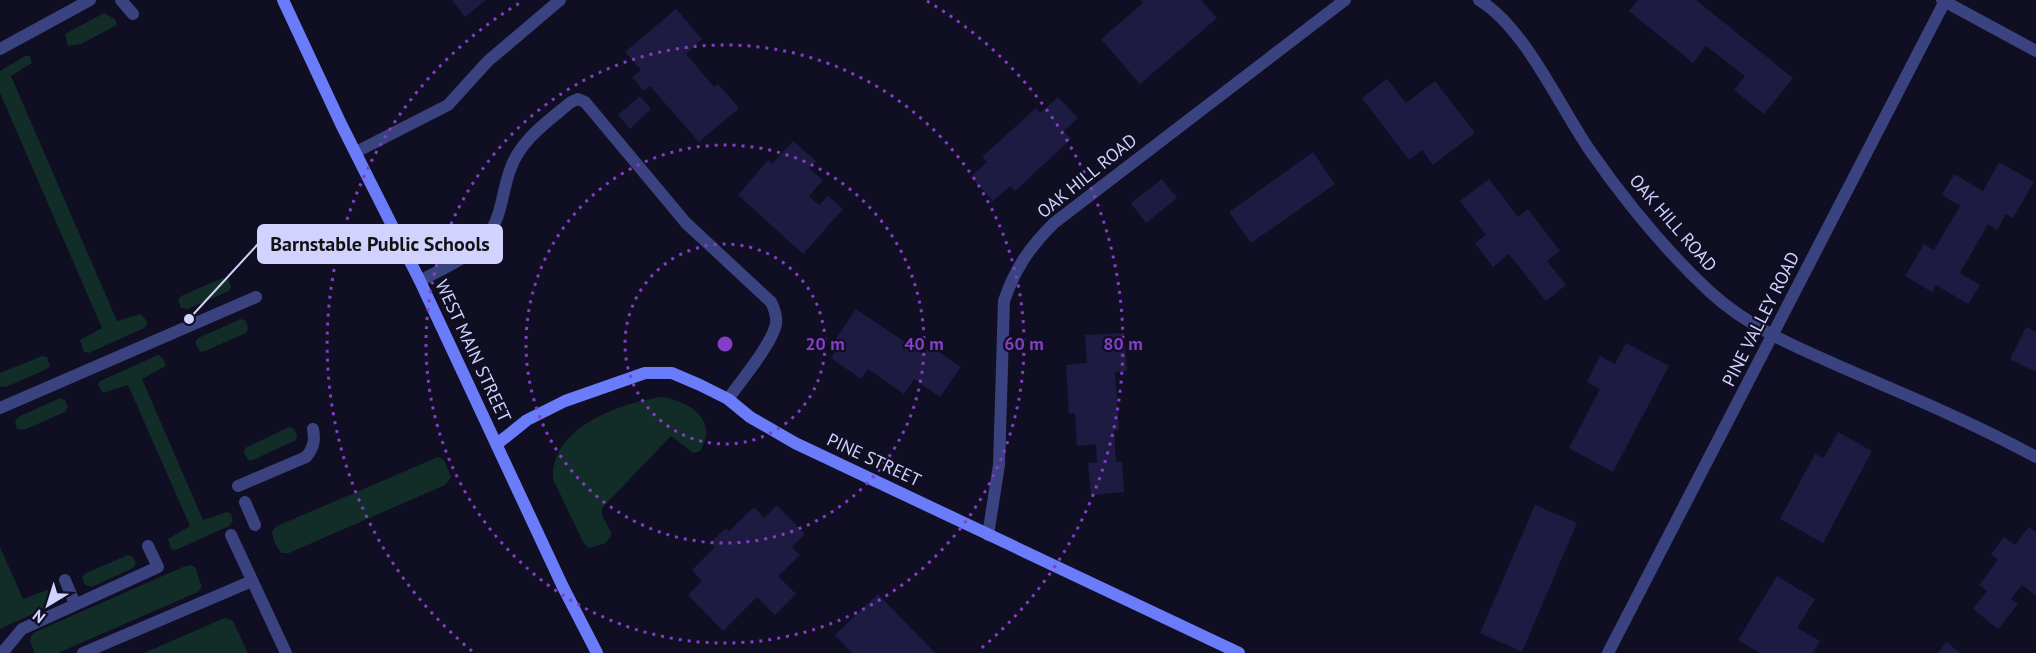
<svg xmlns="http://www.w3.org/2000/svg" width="2036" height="653" font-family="'PT Sans',sans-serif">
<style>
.green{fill:#122c28}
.building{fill:#1e1b43}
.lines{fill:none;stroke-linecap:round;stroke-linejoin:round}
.service{stroke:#3b4280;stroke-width:12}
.minor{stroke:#3b4280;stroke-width:12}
.secondary{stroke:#6b7cfb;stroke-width:12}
.ring{fill:none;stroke:#843dc5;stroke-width:3;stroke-dasharray:3 6}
.labels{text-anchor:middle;stroke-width:4.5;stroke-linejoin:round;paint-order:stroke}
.street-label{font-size:18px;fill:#d1d2fe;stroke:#0f0e22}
.centre{fill:#843dc5;stroke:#0f0e22;stroke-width:3}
.ring-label{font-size:18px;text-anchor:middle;font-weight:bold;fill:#843dc5;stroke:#0f0e22;stroke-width:4.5;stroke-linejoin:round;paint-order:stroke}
.leader{fill:none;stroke:#d1d2fe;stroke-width:2}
.callout-dot{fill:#d1d2fe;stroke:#0f0e22;stroke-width:2}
.callout{fill:#d1d2fe;stroke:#d1d2fe;stroke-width:2}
.callout-label{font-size:20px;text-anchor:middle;font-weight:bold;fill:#111}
</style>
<rect width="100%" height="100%" fill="#0f0e22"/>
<path class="green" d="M 104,13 L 115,19 L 117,25 L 81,44 L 68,46 L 65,34 Z
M 25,56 L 30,56 L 32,63 L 11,76 L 117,321 L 141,314 L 148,323 L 144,328 L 89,353 L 84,352 L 80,340 L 102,328 L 0,93 L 0,71 Z
M 223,278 L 228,279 L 231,287 L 229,291 L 188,309 L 181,308 L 178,300 L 181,296 Z
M 241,319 L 246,321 L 248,328 L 246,333 L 205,351 L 200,352 L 195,342 L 198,338 Z
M 158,355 L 162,357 L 166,366 L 142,379 L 203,520 L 227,512 L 231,514 L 233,521 L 229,526 L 176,550 L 171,549 L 168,539 L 190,526 L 128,385 L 103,393 L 98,385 L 100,381 Z
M 42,356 L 47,357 L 50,366 L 47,369 L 6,387 L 0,386 L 0,373 Z
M 661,397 C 690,401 719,420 700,451 L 693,453 L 671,436 L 602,508 L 602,515 L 612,534 L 606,543 L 589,548 L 583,542 L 553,479 C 550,428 620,403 661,397 Z
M 60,398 L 65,400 L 68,407 L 65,412 L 24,430 L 17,429 L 15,421 L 18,417 Z
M 289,427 L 294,429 L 297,436 L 296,440 L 253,460 L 248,460 L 244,452 L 245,448 Z
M 438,457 L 444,460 L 451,477 L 445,485 L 289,553 L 282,553 C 277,549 272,538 272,531 L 277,526 Z
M 0,547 L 23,599 L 47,590 L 50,591 L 53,602 L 50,606 L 0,629 Z
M 128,555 L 133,557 L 136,563 L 133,568 L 92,587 L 85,585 L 82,577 L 86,573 Z
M 190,565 L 195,567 L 202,587 L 198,592 L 58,653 L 35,653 L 30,641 L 31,636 L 35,632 L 183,567 Z
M 226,618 L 233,621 L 248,653 L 144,653 L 222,619 Z"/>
<path class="building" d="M 452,0 L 486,0 L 465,17 Z
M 1141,0 L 1201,0 L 1217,18 L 1140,84 L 1101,39 L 1143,3 Z
M 1638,0 L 1696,0 L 1793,78 L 1764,114 L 1734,90 L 1745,76 L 1706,46 L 1693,63 L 1629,11 Z
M 676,9 L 702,39 L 686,54 L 714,87 L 718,84 L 739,108 L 699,142 L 650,86 L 644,91 L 632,77 L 641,70 L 625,52 Z
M 1387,79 L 1406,103 L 1435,81 L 1475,133 L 1433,165 L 1422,150 L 1409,160 L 1362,98 Z
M 640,96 L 651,109 L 630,129 L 618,115 Z
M 1058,97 L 1078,118 L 1064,131 L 1071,139 L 1015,191 L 1010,186 L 993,201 L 971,177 L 987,162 L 982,157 L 1036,108 L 1040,113 Z
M 793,141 L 816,161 L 809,168 L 823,180 L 809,196 L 819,205 L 828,196 L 843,209 L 803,254 L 738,195 L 768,160 L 772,164 Z
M 1313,152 L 1335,184 L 1251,243 L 1229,212 Z
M 1999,162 L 2034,182 L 2013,218 L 2006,214 L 1997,230 L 1988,224 L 1960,273 L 1980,285 L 1968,304 L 1936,285 L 1932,292 L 1905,276 L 1924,244 L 1934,250 L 1960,206 L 1942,195 L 1954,174 L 1983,191 Z
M 1162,179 L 1177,198 L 1146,223 L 1131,203 Z
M 1489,179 L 1518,217 L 1528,209 L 1560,251 L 1547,261 L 1566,285 L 1546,301 L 1509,254 L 1493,267 L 1475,243 L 1486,235 L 1460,201 Z
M 856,309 L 924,355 L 930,346 L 961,367 L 940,397 L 914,379 L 904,394 L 868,369 L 861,379 L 831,358 L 839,347 L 833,343 Z
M 2026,327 L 2036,332 L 2036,372 L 2010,359 Z
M 1124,333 L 1127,371 L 1115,372 L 1119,430 L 1114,431 L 1116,462 L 1122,462 L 1124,492 L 1091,495 L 1088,463 L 1097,462 L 1096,444 L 1077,446 L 1075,413 L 1069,414 L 1066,365 L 1087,363 L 1085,335 Z
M 1626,343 L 1669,366 L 1613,472 L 1569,448 L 1600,389 L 1587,382 L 1600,356 L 1615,364 Z
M 1838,432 L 1872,451 L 1823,543 L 1780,519 L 1815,454 L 1824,458 Z
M 777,505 L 805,534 L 792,547 L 800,555 L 778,576 L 796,594 L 775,615 L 757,597 L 723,631 L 688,595 L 702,581 L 692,570 L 715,547 L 711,542 L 726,528 L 729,531 L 754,507 L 764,518 Z
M 1535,505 L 1577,523 L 1522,652 L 1480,633 Z
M 2029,527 L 2036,532 L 2036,596 L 2022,585 L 2011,599 L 2018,604 L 1998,629 L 1973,609 L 1987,591 L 1979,585 L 1998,560 L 1991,554 L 2004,537 L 2015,545 Z
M 1777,576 L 1815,599 L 1797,628 L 1820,641 L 1813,653 L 1760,653 L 1738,640 Z
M 878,594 L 935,653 L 852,653 L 835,635 Z
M 1946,642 L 1961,653 L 1938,653 Z"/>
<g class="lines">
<path class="service" d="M 121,0 L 133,14
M 0,49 L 90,0
M 356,152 L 448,105 L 488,61 L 560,0
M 420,281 C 443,268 472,257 488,235 C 502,216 502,192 510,170 C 520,140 547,122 571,102 L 578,99 L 585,102 L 686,223 L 771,302 C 775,310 777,316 776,324 C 772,344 740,382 728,399
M 0,408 L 256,297
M 238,486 L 306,457 C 314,448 315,440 313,429
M 245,502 L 255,525
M 231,535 L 286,653
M 65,580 L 75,604
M 2,653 L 22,629 L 158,567 L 148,546
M 83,653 L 252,581"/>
<path class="minor" d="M 1479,0 C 1525,27 1560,108 1591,152 C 1626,202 1665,250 1709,291 C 1751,330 1803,350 1855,373 C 1916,399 1977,425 2036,457
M 1942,0 L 2036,51
M 988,535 L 999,465 L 1004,301 C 1015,268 1030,247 1054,223 L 1345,0
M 1608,653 L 1945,1"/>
<path class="secondary" d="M 283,0 L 341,124 L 420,281 L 563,587 L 597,653
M 497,444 L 527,420 L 565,401 L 645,373 L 672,373 L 700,385 L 728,399 L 750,417 L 795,443 L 1239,653"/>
</g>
<g class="ring">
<circle cx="725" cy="344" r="100"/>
<circle cx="725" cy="344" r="199"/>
<circle cx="725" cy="344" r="299"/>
<path d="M472 651A398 398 0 0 1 523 1M927 1A398 398 0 0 1 978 651"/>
</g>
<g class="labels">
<g class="street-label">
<text transform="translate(1087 176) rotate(-39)" y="6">OAK HILL ROAD</text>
<text transform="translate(1673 223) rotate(49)" y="6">OAK HILL ROAD</text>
<text transform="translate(1761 319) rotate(-63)" y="6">PINE VALLEY ROAD</text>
<text transform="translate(473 351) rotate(65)" y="6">WEST MAIN STREET</text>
<text transform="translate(874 460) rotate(25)" y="6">PINE STREET</text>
</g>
</g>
<circle cx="725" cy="344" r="9" class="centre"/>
<g class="ring-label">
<text x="825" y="350">20 m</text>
<text x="924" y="350">40 m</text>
<text x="1024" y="350">60 m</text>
<text x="1123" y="350">80 m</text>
</g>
<path class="leader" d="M189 319L258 244"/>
<circle class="callout-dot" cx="189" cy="319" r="6"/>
<rect class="callout" x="258" y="225" width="244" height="38" rx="6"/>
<g class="callout-label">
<text x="380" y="251">Barnstable Public Schools</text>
</g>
<g transform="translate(48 605) rotate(218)" stroke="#0f0e22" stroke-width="4.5" paint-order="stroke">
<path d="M0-4.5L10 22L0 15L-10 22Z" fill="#d1d2fe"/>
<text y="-9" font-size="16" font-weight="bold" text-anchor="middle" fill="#d1d2fe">N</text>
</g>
</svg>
